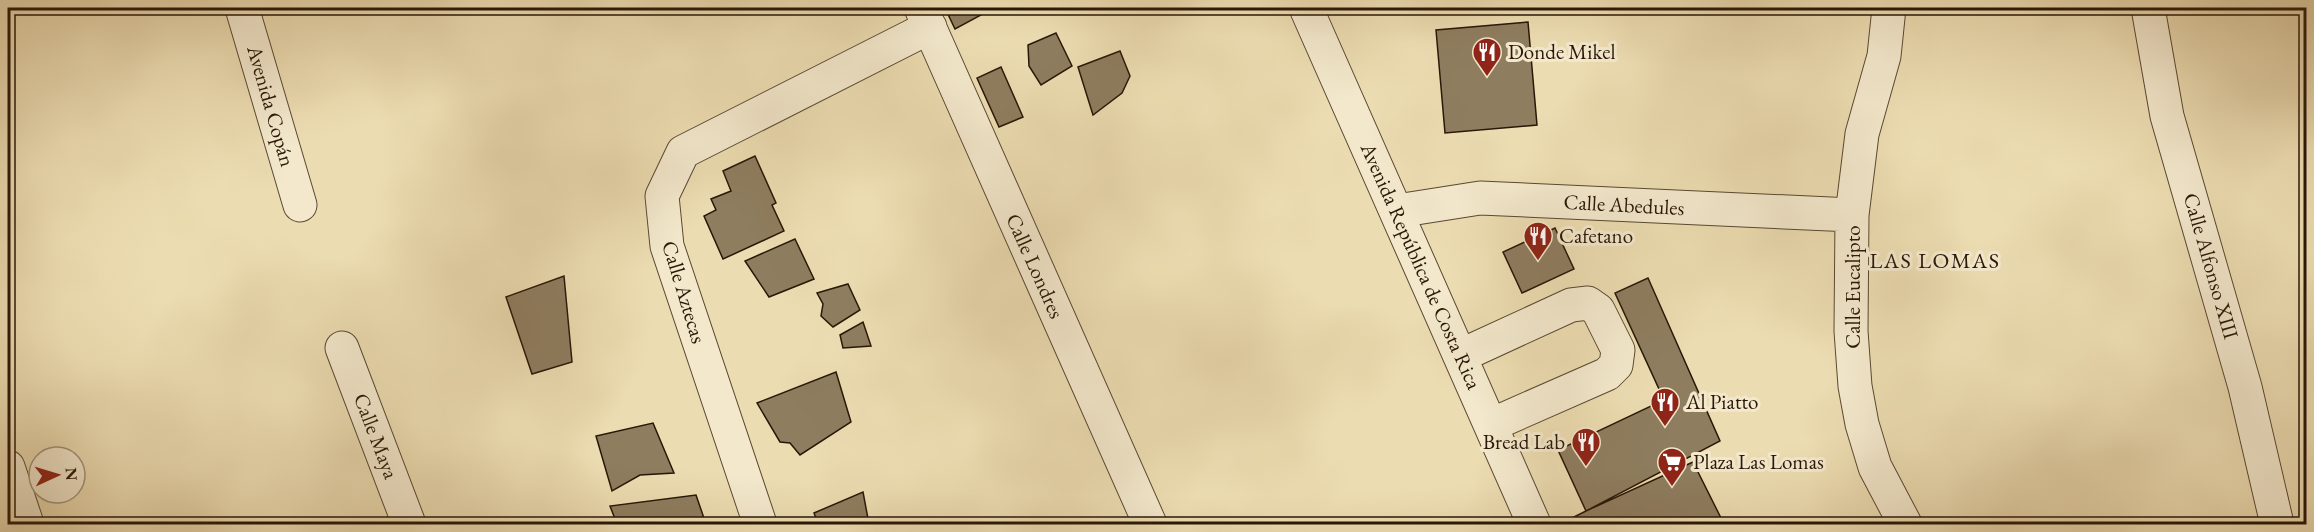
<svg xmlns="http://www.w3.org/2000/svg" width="2314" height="532" font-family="'EB Garamond',serif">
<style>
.building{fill:#8e7d5f;stroke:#291707;stroke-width:1.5}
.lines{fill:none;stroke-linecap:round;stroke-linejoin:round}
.minor-casing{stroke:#5a4832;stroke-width:35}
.minor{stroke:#f3e8cc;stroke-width:33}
.labels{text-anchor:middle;stroke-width:6;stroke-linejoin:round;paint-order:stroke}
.poi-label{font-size:21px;fill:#291707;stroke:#f3e8cc;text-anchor:start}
.street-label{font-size:21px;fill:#291707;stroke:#f3e8cc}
.neighbourhood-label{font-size:22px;letter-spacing:1.5px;fill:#291707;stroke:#f3e8cc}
</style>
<rect width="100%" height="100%" fill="#ecdcb1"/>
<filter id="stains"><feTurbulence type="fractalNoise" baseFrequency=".00333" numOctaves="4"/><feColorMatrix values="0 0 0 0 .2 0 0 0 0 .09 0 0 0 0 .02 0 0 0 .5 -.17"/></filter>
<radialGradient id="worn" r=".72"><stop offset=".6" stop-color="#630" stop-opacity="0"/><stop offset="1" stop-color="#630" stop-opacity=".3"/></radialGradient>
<path class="building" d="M 945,8 L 978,8 L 981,15 L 955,29 Z
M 1528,22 L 1537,125 L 1445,133 L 1436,30 Z
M 1056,33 L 1072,66 L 1041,85 L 1029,66 L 1028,45 Z
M 1120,51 L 1130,76 L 1122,93 L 1093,115 L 1078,67 Z
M 1001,67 L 1023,117 L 999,127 L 977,78 Z
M 755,156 L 776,203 L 772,205 L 784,231 L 723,259 L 704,216 L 716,210 L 711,199 L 731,191 L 723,171 Z
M 1555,228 L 1574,269 L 1522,293 L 1503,252 Z
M 795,239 L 814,279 L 769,297 L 745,261 Z
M 564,276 L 572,362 L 532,374 L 506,297 Z
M 1648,278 L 1720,441 L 1586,511 L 1558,450 L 1664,400 L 1615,293 Z
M 848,284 L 860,310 L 833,327 L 821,316 L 823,304 L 817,293 Z
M 863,322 L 871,346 L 843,348 L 840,335 Z
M 836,372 L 851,422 L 800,455 L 790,443 L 780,442 L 757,403 Z
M 653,423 L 674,473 L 640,475 L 612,491 L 596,436 Z
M 1693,462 L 1724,524 L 1560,524 L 1586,511 Z
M 863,492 L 869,524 L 818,524 L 814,513 Z
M 696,495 L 706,524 L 617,524 L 610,506 Z"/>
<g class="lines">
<g class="minor-casing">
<path id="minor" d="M 242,8 L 300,205
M 921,8 L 1150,524
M 1306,8 L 1534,524
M 1889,8 L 1884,56 L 1862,134 L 1852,215 L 1851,331 L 1855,386 L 1862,424 L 1875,467 L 1905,524
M 2148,8 L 2167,116 L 2245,387 L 2277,524
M 1397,211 L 1480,198 L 1852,215
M 342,348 L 409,524
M 1460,356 L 1571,305 L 1588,303 L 1598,310 L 1618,350 L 1616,365 L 1607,374 L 1491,425
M 8,467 L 27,524
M 760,524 L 667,246 L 662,196 L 683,152 L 930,27"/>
</g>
<use href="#minor" class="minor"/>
</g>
<defs>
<g id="restaurant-pin" transform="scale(1.5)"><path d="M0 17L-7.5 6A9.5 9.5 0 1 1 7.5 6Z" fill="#8f2418" stroke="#f3e8cc"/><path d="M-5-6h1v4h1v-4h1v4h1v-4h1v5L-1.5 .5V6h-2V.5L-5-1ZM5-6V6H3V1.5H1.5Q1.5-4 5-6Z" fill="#fff"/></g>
<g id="supermarket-pin" transform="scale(1.5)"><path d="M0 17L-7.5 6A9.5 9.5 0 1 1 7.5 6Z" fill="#8f2418" stroke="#f3e8cc"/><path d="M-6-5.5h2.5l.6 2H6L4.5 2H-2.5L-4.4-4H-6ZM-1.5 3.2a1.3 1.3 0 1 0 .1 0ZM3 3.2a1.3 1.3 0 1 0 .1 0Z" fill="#fff"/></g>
</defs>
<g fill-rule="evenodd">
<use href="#restaurant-pin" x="1487" y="52"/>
<use href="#restaurant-pin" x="1538" y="236"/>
<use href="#restaurant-pin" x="1665" y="402"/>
<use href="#restaurant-pin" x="1586" y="442"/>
<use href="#supermarket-pin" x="1672" y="462"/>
</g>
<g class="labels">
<g class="poi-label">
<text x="1508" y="59">Donde Mikel</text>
<text x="1559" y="243">Cafetano</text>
<text x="1686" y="409">Al Piatto</text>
<text x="1565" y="449" text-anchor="end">Bread Lab</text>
<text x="1693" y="469">Plaza Las Lomas</text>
</g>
<g class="street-label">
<text transform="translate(271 106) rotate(74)" y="7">Avenida Copán</text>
<text transform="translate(1624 205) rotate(3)" y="7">Calle Abedules</text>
<text transform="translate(1035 266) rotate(66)" y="7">Calle Londres</text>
<text transform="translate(1421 266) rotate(66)" y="7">Avenida República de Costa Rica</text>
<text transform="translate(2211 266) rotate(74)" y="7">Calle Alfonso XIII</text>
<text transform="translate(1853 287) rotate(-90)" y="7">Calle Eucalipto</text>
<text transform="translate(684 292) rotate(73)" y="7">Calle Aztecas</text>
<text transform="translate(376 436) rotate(69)" y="7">Calle Maya</text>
</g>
<g class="neighbourhood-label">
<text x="1935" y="268">LAS LOMAS</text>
</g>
</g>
<rect width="2314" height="532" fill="none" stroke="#ecdcb1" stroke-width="30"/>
<rect x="9" y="9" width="2296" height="514" fill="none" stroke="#291707" stroke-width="3"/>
<rect x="15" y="15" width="2284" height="502" fill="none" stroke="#291707" stroke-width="1.5"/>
<g transform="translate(57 475) rotate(86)"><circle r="28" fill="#f3e8cc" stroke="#a2947d" stroke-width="1.5"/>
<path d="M0-4.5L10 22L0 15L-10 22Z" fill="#8f2418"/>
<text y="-9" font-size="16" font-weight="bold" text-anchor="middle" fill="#291707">N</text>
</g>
<rect width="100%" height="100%" filter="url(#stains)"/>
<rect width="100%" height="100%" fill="url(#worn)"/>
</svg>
